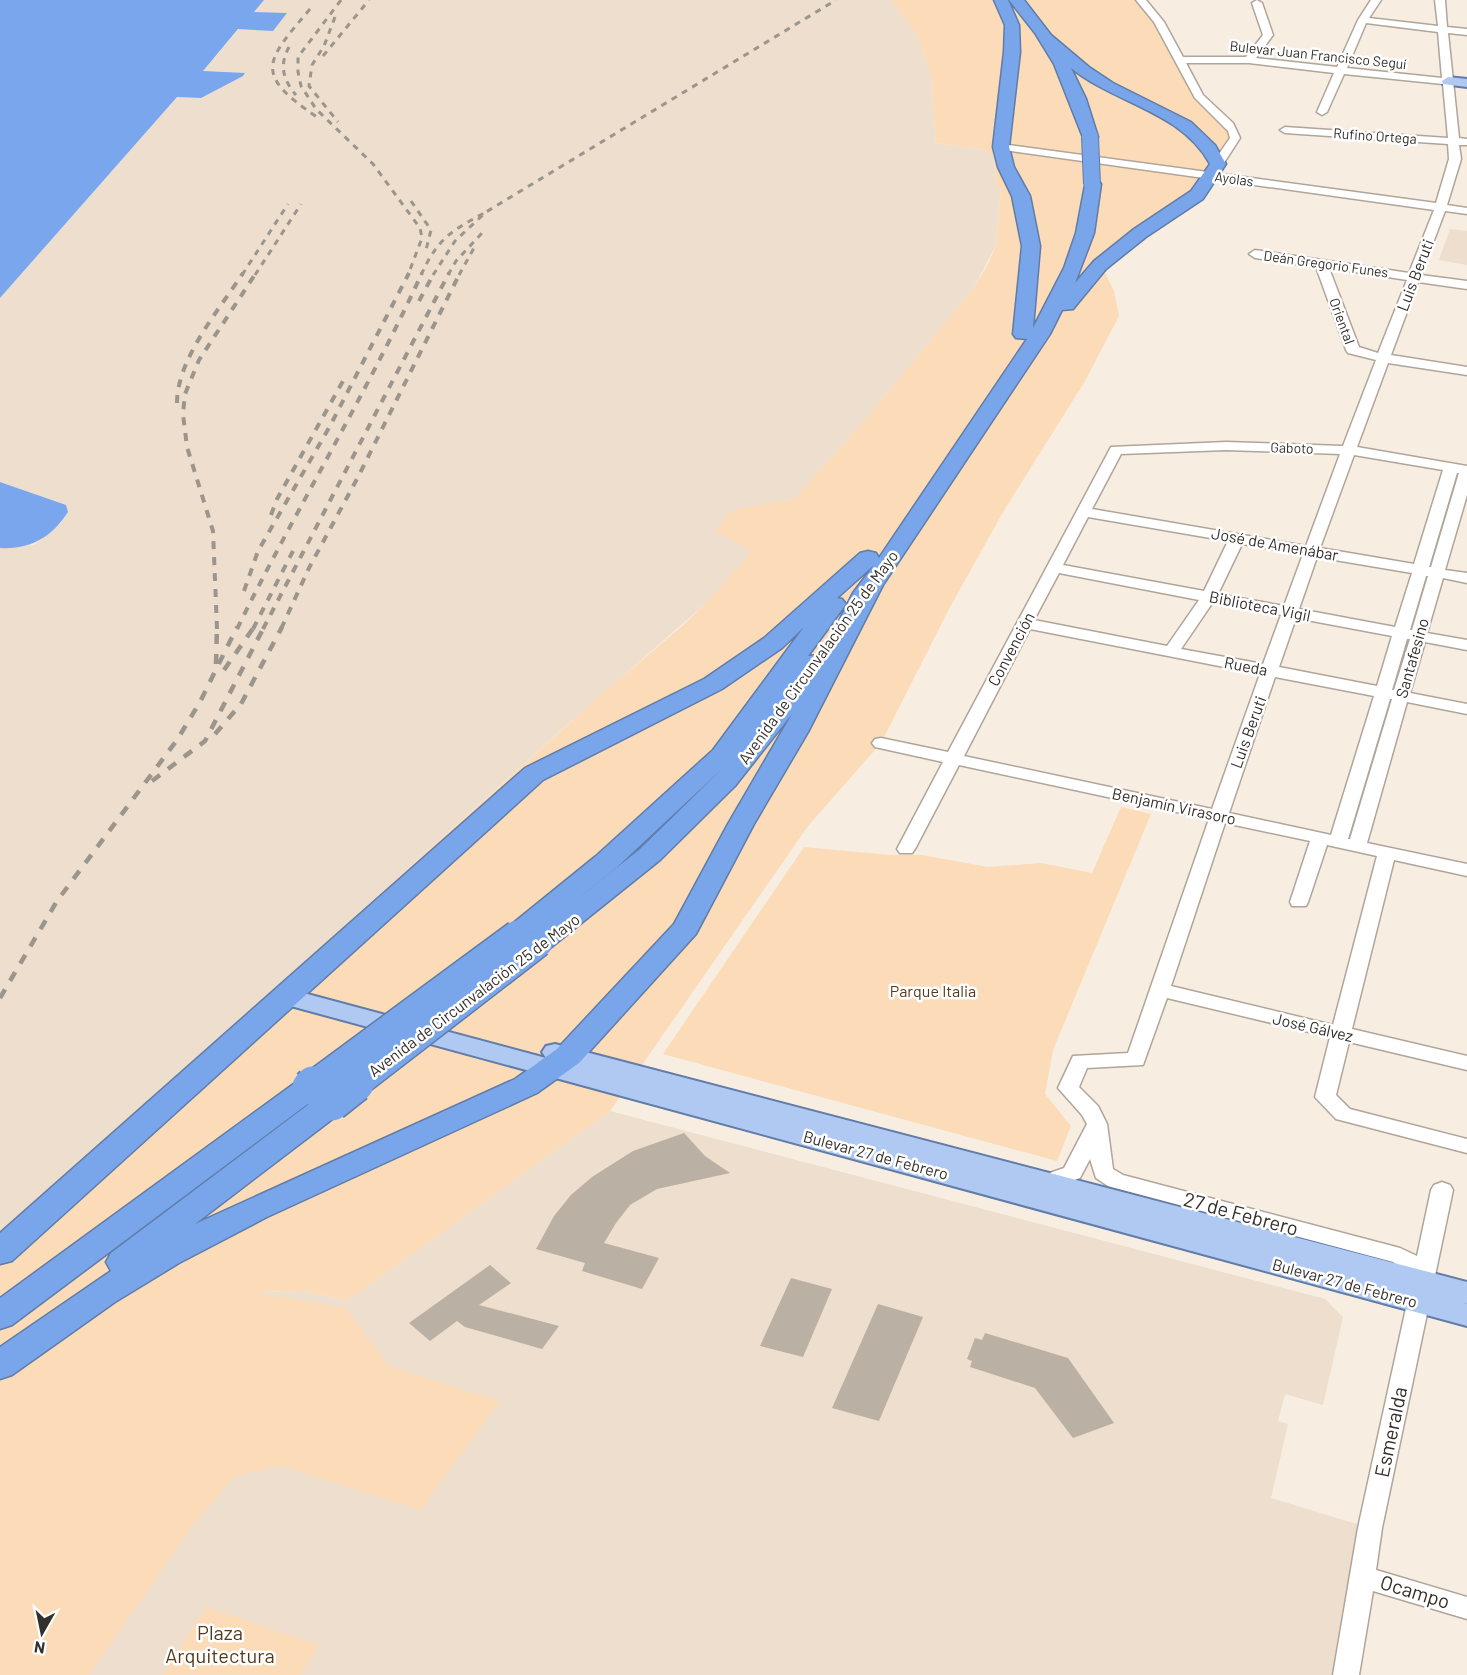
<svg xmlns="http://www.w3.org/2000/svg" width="1467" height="1675" font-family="Barlow,sans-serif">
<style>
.built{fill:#eddecd}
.green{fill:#fbdbb8}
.water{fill:#7aa6ed}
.building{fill:#bab0a4}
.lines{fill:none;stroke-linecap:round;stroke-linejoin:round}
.minor-casing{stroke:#afa59a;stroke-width:3}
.major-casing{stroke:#607ca7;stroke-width:4}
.highway-casing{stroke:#607ca7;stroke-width:3}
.minor{fill:#fff;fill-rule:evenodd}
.major{fill:#afc9f2;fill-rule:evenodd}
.highway{fill:#79a5ea;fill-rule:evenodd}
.rail-far2{stroke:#9c958c;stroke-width:3;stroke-dasharray:6 6;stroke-linecap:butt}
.rail-far1{stroke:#9c958c;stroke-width:4;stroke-dasharray:8 8;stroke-linecap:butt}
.rail{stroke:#9c958c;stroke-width:4.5;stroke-dasharray:10 10;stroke-linecap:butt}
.highway-bridge-far2-casing{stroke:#607ca7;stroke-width:18;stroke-linecap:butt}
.highway-bridge-far1-casing{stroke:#607ca7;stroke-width:30;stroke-linecap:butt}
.highway-bridge-casing{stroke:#607ca7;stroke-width:38;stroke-linecap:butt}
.highway-bridge-far2{stroke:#79a5ea;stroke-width:16}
.highway-bridge-far1{stroke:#79a5ea;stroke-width:27}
.highway-bridge{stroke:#79a5ea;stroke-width:35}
.labels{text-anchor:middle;stroke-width:5;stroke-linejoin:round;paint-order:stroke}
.far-street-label{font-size:14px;fill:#332f2b;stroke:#fff}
.street-label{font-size:16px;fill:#332f2b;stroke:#fff}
.park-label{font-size:16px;fill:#553b1c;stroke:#fff}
.near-street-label{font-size:20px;fill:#332f2b;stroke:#fff}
.near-park-label{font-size:20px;fill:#553b1c;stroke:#fff}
</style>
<rect width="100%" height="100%" fill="#f8ede1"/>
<path class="built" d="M 264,0 L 891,0 L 917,34 L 931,76 L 936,143 L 985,150 L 994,156 L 996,185 L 1001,187 L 996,245 L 973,289 L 869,415 L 794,499 L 732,511 L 715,531 L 753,551 L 705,604 L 566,726 L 0,1237 L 0,548 L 34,545 L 61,523 L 68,512 L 32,493 L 0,482 L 0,298 L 177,97 L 201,98 L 203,71 Z
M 1450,229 L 1467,231 L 1467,265 L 1439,260 Z
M 610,1111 L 1325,1299 L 1343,1317 L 1323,1405 L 1285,1394 L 1278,1421 L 1288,1424 L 1271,1498 L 1370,1528 L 1346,1675 L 0,1675 L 0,1446 L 249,1292 L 302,1291 L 348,1300 Z"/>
<path class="green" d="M 891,0 L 1141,0 L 1200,98 L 1235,138 L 1211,176 L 1101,265 L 1114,291 L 1119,316 L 1085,381 L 1003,512 L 949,609 L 881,743 L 808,826 L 610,1111 L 348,1300 L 302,1291 L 254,1292 L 345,1308 L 389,1366 L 500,1401 L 420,1510 L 281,1466 L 234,1476 L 193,1525 L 89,1675 L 0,1675 L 0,1237 L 603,693 L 681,627 L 705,604 L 752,551 L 715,531 L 732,510 L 794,499 L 869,415 L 973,289 L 989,262 L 996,245 L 1001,188 L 996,186 L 994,156 L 985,150 L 936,143 L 931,76 L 917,34 Z
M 1121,807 L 1151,814 L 1053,1050 L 1045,1094 L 1071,1126 L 1057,1161 L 663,1054 L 804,847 L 889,855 L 922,855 L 988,867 L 1041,863 L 1092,873 Z
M 206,1607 L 319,1645 L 301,1675 L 163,1675 Z"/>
<path class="water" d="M 0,0 L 264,0 L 254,12 L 287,13 L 273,31 L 238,29 L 203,71 L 245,73 L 243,76 L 201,98 L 177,97 L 0,298 Z
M 0,482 L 66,505 L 68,512 C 52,537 30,550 0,548 Z"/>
<path class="building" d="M 684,1133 L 705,1156 L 730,1173 L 657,1189 L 630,1205 L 616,1223 L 604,1243 L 659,1258 L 642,1289 L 582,1271 L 585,1263 L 536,1249 L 554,1216 L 571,1195 L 592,1177 L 633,1151 Z
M 490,1265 L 511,1283 L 479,1305 L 559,1326 L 542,1349 L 465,1327 L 457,1321 L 430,1341 L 409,1323 Z
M 791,1278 L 832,1289 L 803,1357 L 760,1346 Z
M 878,1304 L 923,1317 L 879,1421 L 832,1408 Z
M 985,1333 L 1068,1358 L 1114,1423 L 1073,1438 L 1035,1388 L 970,1367 L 972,1361 L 967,1359 L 975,1338 L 982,1340 Z"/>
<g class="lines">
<g class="minor-casing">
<path id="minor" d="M 1136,0 L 1146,0 L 1164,22 L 1183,57 L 1246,57 L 1263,35 L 1252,3 L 1257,0 L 1262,3 L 1273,35 L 1256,58 L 1337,67 L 1358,20 L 1371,0 L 1381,0 L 1369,18 L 1438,26 L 1435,0 L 1445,0 L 1447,27 L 1467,29 L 1467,35 L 1448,33 L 1459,138 L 1467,139 L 1467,145 L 1459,145 L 1461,159 L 1447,205 L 1467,208 L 1467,214 L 1445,211 L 1421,275 L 1467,281 L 1467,289 L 1418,282 L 1391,355 L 1467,367 L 1467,375 L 1388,363 L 1357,447 L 1467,466 L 1467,495 L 1445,570 L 1467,573 L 1467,583 L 1443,578 L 1427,633 L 1467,640 L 1467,650 L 1425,642 L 1410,693 L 1467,704 L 1467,714 L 1407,702 L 1367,843 L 1467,864 L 1467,876 L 1394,860 L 1352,1029 L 1467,1056 L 1467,1070 L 1349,1042 L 1336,1095 L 1350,1109 L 1467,1139 L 1467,1153 L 1336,1119 L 1315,1097 L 1330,1037 L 1167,998 L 1143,1065 L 1087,1068 L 1079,1087 L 1098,1106 L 1107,1124 L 1113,1169 L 1123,1175 L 1400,1248 L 1417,1256 L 1431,1190 L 1434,1185 L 1442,1182 L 1450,1185 L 1453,1190 L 1382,1528 L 1376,1570 L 1467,1597 L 1467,1619 L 1373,1591 L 1359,1675 L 1333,1675 L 1358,1528 L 1413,1276 L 1393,1262 L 1108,1186 L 1096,1178 L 1090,1159 L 1080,1178 L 1049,1189 L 1041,1186 L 1038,1181 L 1041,1176 L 1064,1168 L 1087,1124 L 1082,1115 L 1058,1088 L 1073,1056 L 1128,1053 L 1209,819 L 959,765 L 915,849 L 912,853 L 900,853 L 897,849 L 943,762 L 875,747 L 872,743 L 875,739 L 881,738 L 948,752 L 1111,447 L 1226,442 L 1343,446 L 1376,360 L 1348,353 L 1346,350 L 1316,267 L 1255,258 L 1249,254 L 1255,250 L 1409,273 L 1432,215 L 1434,210 L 997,149 L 995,147 L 1001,144 L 1436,203 L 1449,159 L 1448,144 L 1285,133 L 1280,130 L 1285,127 L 1448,138 L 1443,84 L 1344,74 L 1327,112 L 1322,115 L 1317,112 L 1334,73 L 1249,63 L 1186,63 L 1203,95 L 1233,123 L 1240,138 L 1222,166 L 1214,166 L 1212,164 L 1230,138 L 1228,131 L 1195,98 L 1154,22 ZM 1366,23 L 1438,32 L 1442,78 L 1347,68 ZM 1329,268 L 1407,280 L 1378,353 L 1359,347 ZM 1226,450 L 1340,454 L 1306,546 L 1092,509 L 1121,454 ZM 1354,455 L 1443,470 L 1414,564 L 1320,548 ZM 1457,473 L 1459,473 L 1431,567 L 1429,567 ZM 1088,517 L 1228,541 L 1204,591 L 1063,565 ZM 1242,544 L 1303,554 L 1284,606 L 1218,594 ZM 1317,557 L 1412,573 L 1395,627 L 1299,609 ZM 1059,573 L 1199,600 L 1167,646 L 1034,620 ZM 1426,576 L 1428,576 L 1412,630 L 1410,630 ZM 1213,602 L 1281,615 L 1263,664 L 1181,649 ZM 1296,618 L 1392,636 L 1377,686 L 1279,667 ZM 1030,629 L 1260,674 L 1212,809 L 964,756 ZM 1407,639 L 1410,639 L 1394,690 L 1392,690 ZM 1275,677 L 1374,696 L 1331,835 L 1229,813 ZM 1390,699 L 1392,699 L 1350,839 L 1348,839 ZM 1225,823 L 1310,841 L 1290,902 L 1292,906 L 1306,906 L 1308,902 L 1327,845 L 1377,856 L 1333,1025 L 1171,986 Z"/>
</g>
<g class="major-casing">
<path id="major" d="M 1448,77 L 1467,79 L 1467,87 L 1443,84 L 1442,81 Z
M 285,988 L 546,1058 L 542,1052 L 546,1046 L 555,1044 L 1467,1282 L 1467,1304 L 938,1163 L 1467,1304 L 1467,1326 L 276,1002 L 273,996 L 276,990 Z"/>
</g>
<g class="highway-casing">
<path id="highway" d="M 994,0 L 1008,0 L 1019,25 L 1020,52 L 1009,147 L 1014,167 L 1030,196 L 1040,246 L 1033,328 L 1064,268 L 1076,233 L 1086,180 L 1098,180 L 1101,184 L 1094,233 L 1075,283 L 1094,261 L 1134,229 L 1191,191 L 1210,164 C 1181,111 1115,104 1071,68 L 1086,99 L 1098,137 L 1090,142 L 1084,140 L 1054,64 L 1035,33 L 1009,0 L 1024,0 L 1051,35 L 1089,67 L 1113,83 L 1191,122 L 1215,145 L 1226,164 L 1203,199 L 1146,237 L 1106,269 L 1073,309 L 1062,310 L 1050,334 L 883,585 L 808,732 L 754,824 L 696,934 L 579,1063 L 537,1093 L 267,1217 L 179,1263 L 115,1302 L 12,1375 L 0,1379 L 0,1347 L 111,1271 L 106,1262 L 111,1253 L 321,1095 L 332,1092 L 343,1095 L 348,1103 L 343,1111 L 195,1224 L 515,1079 L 557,1049 L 674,924 L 728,824 L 792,714 L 735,786 L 660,860 L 549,949 L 539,952 L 529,949 L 525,943 L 526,941 L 517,943 L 507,940 L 503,934 L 507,928 L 596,856 L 713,750 L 804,627 L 782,648 L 722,689 L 543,780 L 12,1261 L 0,1264 L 0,1233 L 525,768 L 704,679 L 764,638 L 860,553 L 868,551 L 876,553 L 879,558 L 1027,339 L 1016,338 L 1013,334 L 1022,246 L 1012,196 L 998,167 L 993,147 L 1004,52 L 1005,25 ZM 874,565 L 853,593 L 822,655 L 808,656 L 846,604 L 842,599 L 837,598 ZM 722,769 L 640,849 L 560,913 L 616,868 Z
M 310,1076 L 321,1080 L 325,1087 L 321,1094 L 12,1325 L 0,1329 L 0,1298 L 299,1080 Z"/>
</g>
<use href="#minor" class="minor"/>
<use href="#major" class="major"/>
<use href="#highway" class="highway"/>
<path class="rail-far2" d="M 341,0 L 298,57 L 298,72 L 301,86 L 316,109 L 373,164 L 420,228 L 422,238 L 408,275
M 310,9 C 265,62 253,74 317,117
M 335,17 L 324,46 L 312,65 L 309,86 L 338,122
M 289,47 C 279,65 283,80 296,95
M 323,56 L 369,0
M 411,201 L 431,230 L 426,250
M 242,275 L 288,204
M 255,275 L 301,204
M 421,275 C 438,238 451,231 486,212
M 433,275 L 455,241 L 486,212 L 836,0
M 448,275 L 456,261 L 483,232
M 459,275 L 474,248"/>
<path class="rail-far1" d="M 419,301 L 434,273
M 177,403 C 177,359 219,310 243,273
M 271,515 L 277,499 L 343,381
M 244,591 L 258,551 L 330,426 L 409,273
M 217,629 L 213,531 L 187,447 L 183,414 L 185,394 L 199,360 L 256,273
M 237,629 C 296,509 366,395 422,273
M 253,629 L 293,551
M 263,629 L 449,273
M 281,629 L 309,568 L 358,477 L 460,273"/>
<path class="rail" d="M 216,664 L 217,627
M 224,670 L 254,627
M 215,734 L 241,704 L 282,627
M 152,781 L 205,741 L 264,627
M 0,998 L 57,901 L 177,740 L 200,702 L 237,627"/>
<g class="highway-bridge-far2-casing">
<path id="highway-bridge-far2" d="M 1090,137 L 1092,184"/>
</g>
<g class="highway-bridge-far1-casing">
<path id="highway-bridge-far1" d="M 311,1086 L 517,934
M 354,1086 L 539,943"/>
</g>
<g class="highway-bridge-casing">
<path id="highway-bridge" d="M 310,1087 L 313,1084
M 332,1103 L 356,1084"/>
</g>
<use href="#highway-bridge-far2" class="highway-bridge-far2"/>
<use href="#highway-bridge-far1" class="highway-bridge-far1"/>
<use href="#highway-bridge" class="highway-bridge"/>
</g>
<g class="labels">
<g class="far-street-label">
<text transform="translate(1318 55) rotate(6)" y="5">Bulevar Juan Francisco Seguí</text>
<text transform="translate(1375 136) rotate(4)" y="5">Rufino Ortega</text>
<text transform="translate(1234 179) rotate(8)" y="5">Ayolas</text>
<text transform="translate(1326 264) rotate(8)" y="5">Deán Gregorio Funes</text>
<text transform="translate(1342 321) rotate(70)" y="5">Oriental</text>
<text transform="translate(1292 448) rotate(2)" y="5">Gaboto</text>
</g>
<g class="street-label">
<text transform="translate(1415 275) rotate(-69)" y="6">Luis Beruti</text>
<text transform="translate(1275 544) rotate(10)" y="6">José de Amenábar</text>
<text transform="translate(1260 606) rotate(11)" y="6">Biblioteca Vigil</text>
<text transform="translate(1011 649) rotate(-62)" y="6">Convención</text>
<text transform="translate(818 657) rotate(-54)" y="6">Avenida de Circunvalación 25 de Mayo</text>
<text transform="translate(1412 658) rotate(-74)" y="6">Santafesino</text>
<text transform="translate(1246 666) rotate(11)" y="6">Rueda</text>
<text transform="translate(1248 732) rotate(-70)" y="6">Luis Beruti</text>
<text transform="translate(1174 806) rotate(12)" y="6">Benjamín Virasoro</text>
<text transform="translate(474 995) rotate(-37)" y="6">Avenida de Circunvalación 25 de Mayo</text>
<text transform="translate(1313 1027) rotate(13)" y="6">José Gálvez</text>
<text transform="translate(876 1155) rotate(15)" y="6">Bulevar 27 de Febrero</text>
<text transform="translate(1345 1283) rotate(15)" y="6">Bulevar 27 de Febrero</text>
</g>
<g class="park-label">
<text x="933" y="997">Parque Italia</text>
</g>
<g class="near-street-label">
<text transform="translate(1241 1214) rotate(15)" y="7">27 de Febrero</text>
<text transform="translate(1391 1432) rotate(-78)" y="7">Esmeralda</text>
<text transform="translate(1415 1592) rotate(17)" y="7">Ocampo</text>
</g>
<g class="near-park-label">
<text x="220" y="1640">Plaza<tspan x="220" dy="23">Arquitectura</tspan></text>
</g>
</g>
<g transform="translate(42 1633) rotate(189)" stroke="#ffffff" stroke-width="4.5" paint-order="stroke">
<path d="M0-4.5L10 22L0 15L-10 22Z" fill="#332f2b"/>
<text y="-9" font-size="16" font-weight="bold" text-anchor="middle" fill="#332f2b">N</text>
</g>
</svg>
